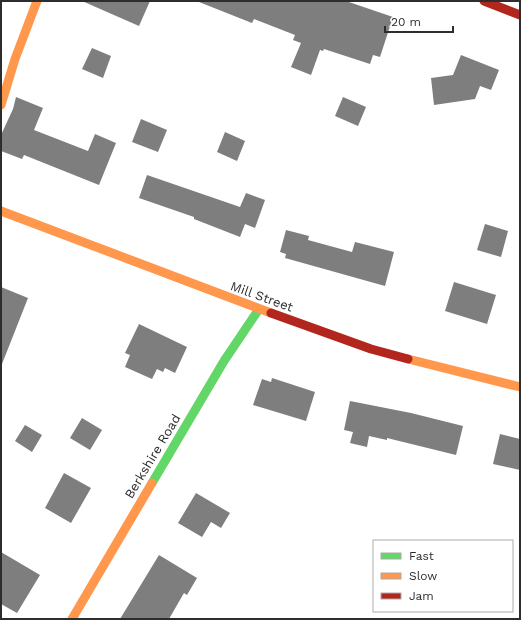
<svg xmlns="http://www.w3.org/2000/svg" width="521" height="620" font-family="'Work Sans',sans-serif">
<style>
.building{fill:#7e7e7e}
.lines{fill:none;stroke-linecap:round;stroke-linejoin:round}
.fast{stroke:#63d668;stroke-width:9}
.slow{stroke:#ff974d;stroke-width:9}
.jam{stroke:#b3261e;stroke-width:9}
.labels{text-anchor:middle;stroke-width:4;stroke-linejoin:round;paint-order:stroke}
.street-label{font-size:13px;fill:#2d2d2d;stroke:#fff}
</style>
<rect width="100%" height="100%" fill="#fff"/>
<path class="building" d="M 82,1 L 150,1 L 139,26 Z
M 199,1 L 346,1 L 393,17 L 380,57 L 373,55 L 370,64 L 324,49 L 323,51 L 320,50 L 311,75 L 291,67 L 301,43 L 293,40 L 295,35 L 254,19 L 252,23 L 199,2 Z
M 92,48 L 111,56 L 103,78 L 82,69 Z
M 461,55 L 499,70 L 491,90 L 480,86 L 475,99 L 434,105 L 431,78 L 453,75 Z
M 16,97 L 43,108 L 34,130 L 88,151 L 95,134 L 116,143 L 99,185 L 24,155 L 22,159 L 1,151 L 1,135 L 13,109 Z
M 343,97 L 366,107 L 358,126 L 335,116 Z
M 141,119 L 167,130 L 158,152 L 132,142 Z
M 225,132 L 245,141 L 237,161 L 217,152 Z
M 147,175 L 240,207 L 246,193 L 265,200 L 255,228 L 245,224 L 240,237 L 194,219 L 194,217 L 139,198 Z
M 485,224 L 508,231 L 501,257 L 477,250 Z
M 286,230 L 309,236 L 308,240 L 352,252 L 355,242 L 394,252 L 385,286 L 285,258 L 286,254 L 280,252 Z
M 454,282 L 496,295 L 487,324 L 445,311 Z
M 1,287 L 28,298 L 2,364 L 1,364 Z
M 139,324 L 187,347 L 175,373 L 165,368 L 163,372 L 157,369 L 152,379 L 125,367 L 130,355 L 125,353 Z
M 272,378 L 315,392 L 306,421 L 253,405 L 262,379 L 271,382 Z
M 350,401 L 411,413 L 463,426 L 456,455 L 387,438 L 387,440 L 369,436 L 367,447 L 350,443 L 353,432 L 344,430 Z
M 82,418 L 102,430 L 90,450 L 70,438 Z
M 25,425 L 42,435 L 32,452 L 15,441 Z
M 500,434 L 520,439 L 520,470 L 493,464 Z
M 64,473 L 91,488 L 71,523 L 45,508 Z
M 196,493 L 230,513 L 221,528 L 211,522 L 202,537 L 178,523 Z
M 1,552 L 40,575 L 17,613 L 1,604 Z
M 159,555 L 197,578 L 187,595 L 184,593 L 169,619 L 120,619 Z"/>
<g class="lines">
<path class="fast" d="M 152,483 L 224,361 L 259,309"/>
<path class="slow" d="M 1,105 L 15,59 L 37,1
M 1,211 L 271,313
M 408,359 L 520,387
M 72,619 L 152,483"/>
<path class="jam" d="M 484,1 L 520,15
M 271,313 L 371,349 L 408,359"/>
</g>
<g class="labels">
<g class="street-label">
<text transform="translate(262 296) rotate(20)" y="5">Mill Street</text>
<text transform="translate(152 456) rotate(-59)" y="5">Berkshire Road</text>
</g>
</g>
<rect width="521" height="620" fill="none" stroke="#2d2d2d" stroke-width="4"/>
<rect x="373" y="540" width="140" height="72" fill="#ffffff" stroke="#ababab"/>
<rect x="381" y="553" width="20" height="6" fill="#63d668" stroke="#ababab"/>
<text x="409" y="560" font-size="12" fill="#2d2d2d">Fast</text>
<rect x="381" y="573" width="20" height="6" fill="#ff974d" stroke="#ababab"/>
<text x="409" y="580" font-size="12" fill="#2d2d2d">Slow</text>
<rect x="381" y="593" width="20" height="6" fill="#b3261e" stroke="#ababab"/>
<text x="409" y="600" font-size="12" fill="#2d2d2d">Jam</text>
<path d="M385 26v6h68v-6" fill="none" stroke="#2d2d2d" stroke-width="2"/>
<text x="391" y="26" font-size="12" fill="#2d2d2d" stroke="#ffffff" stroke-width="3" paint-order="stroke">20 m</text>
</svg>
